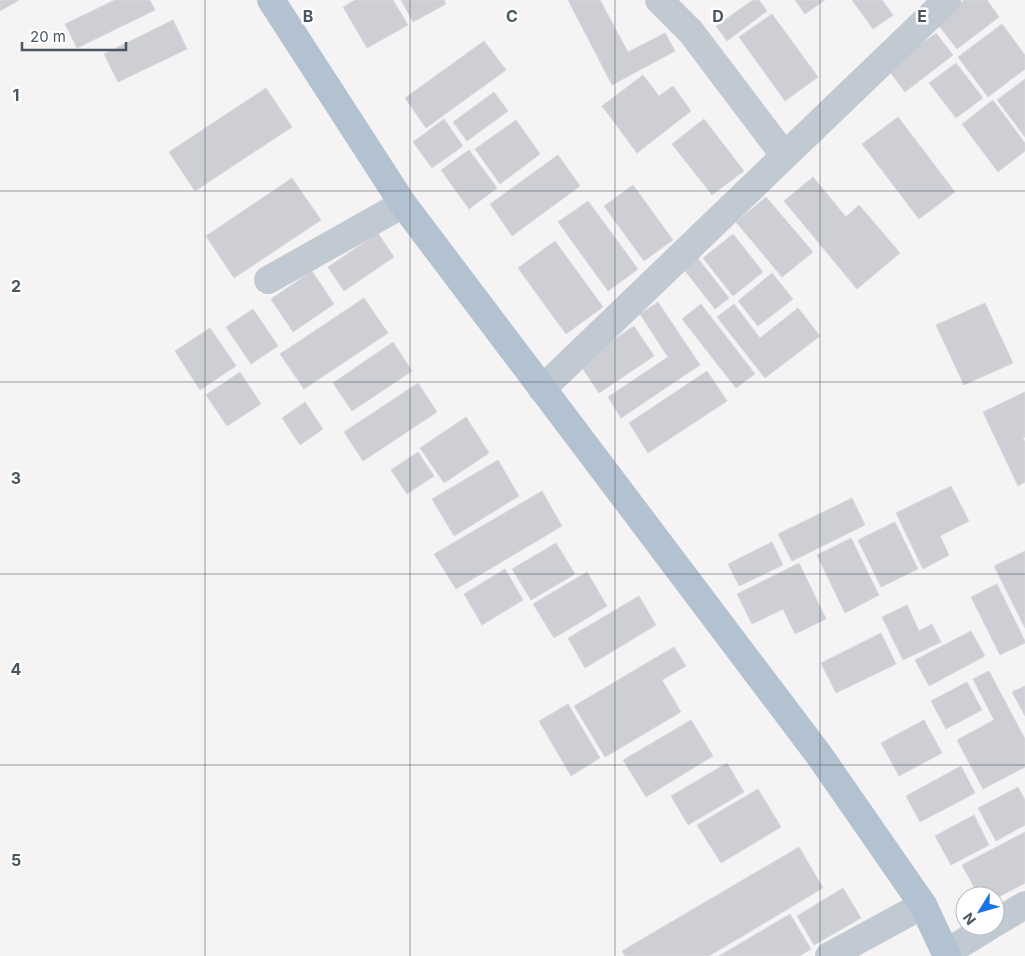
<svg xmlns="http://www.w3.org/2000/svg" width="1025" height="956" font-family="Inter,sans-serif">
<style>
.building{fill:#cdcfd5;stroke:#d7d9de}
.lines{fill:none;stroke-linecap:round;stroke-linejoin:round}
.minor{stroke:#c1cad2;stroke-width:28}
.major{stroke:#b3c2d1;stroke-width:28}
.grid{fill:none;stroke:#4a5661;stroke-width:1;stroke-opacity:0.55}
.grid-label{font-size:16px;text-anchor:middle;font-weight:bold;fill:#4a5661;stroke:#fff;stroke-width:5;stroke-linejoin:round;paint-order:stroke}
</style>
<rect width="100%" height="100%" fill="#f5f3f3"/>
<path class="building" d="M 0,0 L 19,0 L 0,11 Z
M 115,0 L 150,0 L 155,10 L 77,48 L 65,24 Z
M 355,0 L 393,0 L 408,25 L 367,48 L 343,7 Z
M 401,0 L 444,0 L 446,4 L 413,22 Z
M 568,0 L 600,0 L 628,52 L 665,33 L 675,51 L 612,85 Z
M 753,0 L 759,0 L 767,11 L 727,41 L 716,26 Z
M 795,0 L 825,0 L 805,14 Z
M 852,0 L 882,0 L 893,15 L 873,29 Z
M 964,0 L 987,0 L 999,17 L 957,49 L 936,22 Z
M 772,14 L 818,77 L 785,101 L 739,37 Z
M 173,20 L 187,49 L 118,82 L 104,54 Z
M 1002,24 L 1025,55 L 1025,69 L 988,97 L 958,57 Z
M 936,33 L 953,55 L 905,92 L 888,69 Z
M 484,41 L 506,70 L 426,128 L 405,98 Z
M 956,63 L 983,98 L 956,118 L 929,83 Z
M 643,75 L 659,96 L 673,86 L 691,111 L 637,153 L 602,106 Z
M 1025,79 L 1025,137 L 997,100 Z
M 266,88 L 292,127 L 195,191 L 169,152 Z
M 494,92 L 508,111 L 467,141 L 453,122 Z
M 993,100 L 1025,143 L 1025,151 L 998,172 L 962,124 Z
M 898,117 L 955,192 L 919,219 L 862,144 Z
M 444,119 L 463,146 L 432,168 L 413,142 Z
M 704,119 L 744,171 L 712,195 L 672,144 Z
M 516,120 L 540,154 L 500,184 L 475,149 Z
M 469,150 L 497,188 L 469,209 L 441,170 Z
M 558,155 L 580,186 L 512,236 L 490,204 Z
M 813,177 L 846,217 L 859,205 L 900,253 L 857,289 L 784,201 Z
M 292,178 L 321,220 L 234,278 L 206,236 Z
M 633,185 L 673,240 L 644,261 L 604,206 Z
M 766,197 L 813,252 L 782,277 L 736,222 Z
M 588,201 L 638,269 L 608,291 L 558,222 Z
M 378,233 L 394,257 L 344,291 L 328,267 Z
M 733,234 L 763,272 L 733,296 L 703,258 Z
M 555,241 L 603,307 L 566,334 L 518,268 Z
M 696,256 L 729,298 L 715,309 L 682,267 Z
M 312,271 L 334,304 L 293,332 L 271,299 Z
M 772,273 L 793,299 L 758,326 L 738,301 Z
M 364,298 L 388,333 L 304,389 L 280,354 Z
M 658,302 L 700,365 L 621,418 L 608,397 L 668,357 L 640,314 Z
M 985,303 L 1013,363 L 964,385 L 936,325 Z
M 701,304 L 755,374 L 736,388 L 682,319 Z
M 734,304 L 760,338 L 798,308 L 820,336 L 765,378 L 717,317 Z
M 253,309 L 278,346 L 251,364 L 226,327 Z
M 634,326 L 654,356 L 599,393 L 579,363 Z
M 210,328 L 236,366 L 200,390 L 175,351 Z
M 393,342 L 412,371 L 352,411 L 333,383 Z
M 707,371 L 727,401 L 648,453 L 629,423 Z
M 240,372 L 261,404 L 227,426 L 206,395 Z
M 418,383 L 437,412 L 363,461 L 344,432 Z
M 1025,392 L 1025,437 L 1023,438 L 1025,442 L 1025,482 L 1018,486 L 983,412 Z
M 305,402 L 323,429 L 300,445 L 282,418 Z
M 466,417 L 489,453 L 444,483 L 420,448 Z
M 418,452 L 434,476 L 407,494 L 391,470 Z
M 498,460 L 519,496 L 454,536 L 432,499 Z
M 951,486 L 969,521 L 940,536 L 949,555 L 923,569 L 896,513 Z
M 542,491 L 562,526 L 456,589 L 434,554 Z
M 852,498 L 865,525 L 792,561 L 778,534 Z
M 895,522 L 918,569 L 881,587 L 858,540 Z
M 851,538 L 879,595 L 845,613 L 817,555 Z
M 772,542 L 783,565 L 739,586 L 728,564 Z
M 556,543 L 575,574 L 531,600 L 512,569 Z
M 1025,551 L 1025,628 L 994,566 Z
M 799,563 L 826,619 L 795,634 L 783,609 L 752,624 L 737,594 Z
M 505,569 L 523,600 L 482,625 L 464,594 Z
M 587,572 L 607,606 L 554,638 L 533,604 Z
M 997,584 L 1025,641 L 1025,643 L 1000,655 L 971,597 Z
M 639,596 L 656,625 L 585,668 L 568,638 Z
M 907,605 L 919,631 L 932,624 L 941,642 L 903,660 L 882,617 Z
M 971,631 L 985,656 L 929,686 L 915,660 Z
M 881,633 L 896,664 L 836,693 L 821,663 Z
M 674,647 L 686,666 L 662,680 L 681,712 L 605,757 L 574,706 Z
M 989,671 L 1025,739 L 1025,767 L 983,789 L 957,740 L 994,720 L 973,679 Z
M 967,682 L 982,710 L 946,729 L 931,701 Z
M 1025,686 L 1025,716 L 1012,692 Z
M 568,704 L 600,758 L 571,776 L 539,721 Z
M 691,720 L 713,756 L 646,797 L 623,760 Z
M 924,720 L 942,753 L 899,776 L 881,743 Z
M 727,763 L 744,792 L 688,825 L 671,796 Z
M 961,766 L 975,793 L 920,822 L 906,796 Z
M 1018,787 L 1025,800 L 1025,825 L 996,841 L 978,808 Z
M 758,789 L 781,827 L 721,863 L 697,825 Z
M 974,815 L 989,845 L 951,865 L 935,836 Z
M 1025,832 L 1025,883 L 995,899 L 995,896 L 979,896 L 962,865 Z
M 799,847 L 823,888 L 709,956 L 625,956 L 622,951 Z
M 843,888 L 861,918 L 814,945 L 797,916 Z
M 790,914 L 811,949 L 800,956 L 719,956 Z"/>
<g class="lines">
<path class="minor" d="M 659,0 L 691,32 L 784,155
M 268,280 L 403,204
M 542,389 L 947,0
M 995,923 L 1025,905
M 946,953 L 990,926
M 829,956 L 923,905"/>
<path class="major" d="M 271,0 L 403,204 L 819,755 L 923,905 L 947,956"/>
</g>
<path class="grid" d="M 205,0 L 205,956M 410,0 L 410,956M 615,0 L 615,956M 820,0 L 820,956M 0,191 L 1025,191M 0,382 L 1025,382M 0,574 L 1025,574M 0,765 L 1025,765"/>
<g class="grid-label">
<text x="308" y="22">B</text>
<text x="512" y="22">C</text>
<text x="718" y="22">D</text>
<text x="922" y="22">E</text>
<text x="16" y="101">1</text>
<text x="16" y="292">2</text>
<text x="16" y="484">3</text>
<text x="16" y="675">4</text>
<text x="16" y="866">5</text>
</g>
<g transform="translate(980 911) rotate(233)"><circle r="24" fill="#ffffff" stroke="#b7bbc0"/>
<path d="M0-4L9 19L0 12L-9 19Z" fill="#1a73e8"/>
<text y="-8" font-size="14" font-weight="bold" text-anchor="middle" fill="#4a5661">N</text>
</g>
<path d="M22 42v8h104v-8" fill="none" stroke="#4a5661" stroke-width="2.5"/>
<text x="30" y="42" font-size="15" fill="#4a5661" stroke="#ffffff" stroke-width="4" paint-order="stroke">20 m</text>
</svg>
